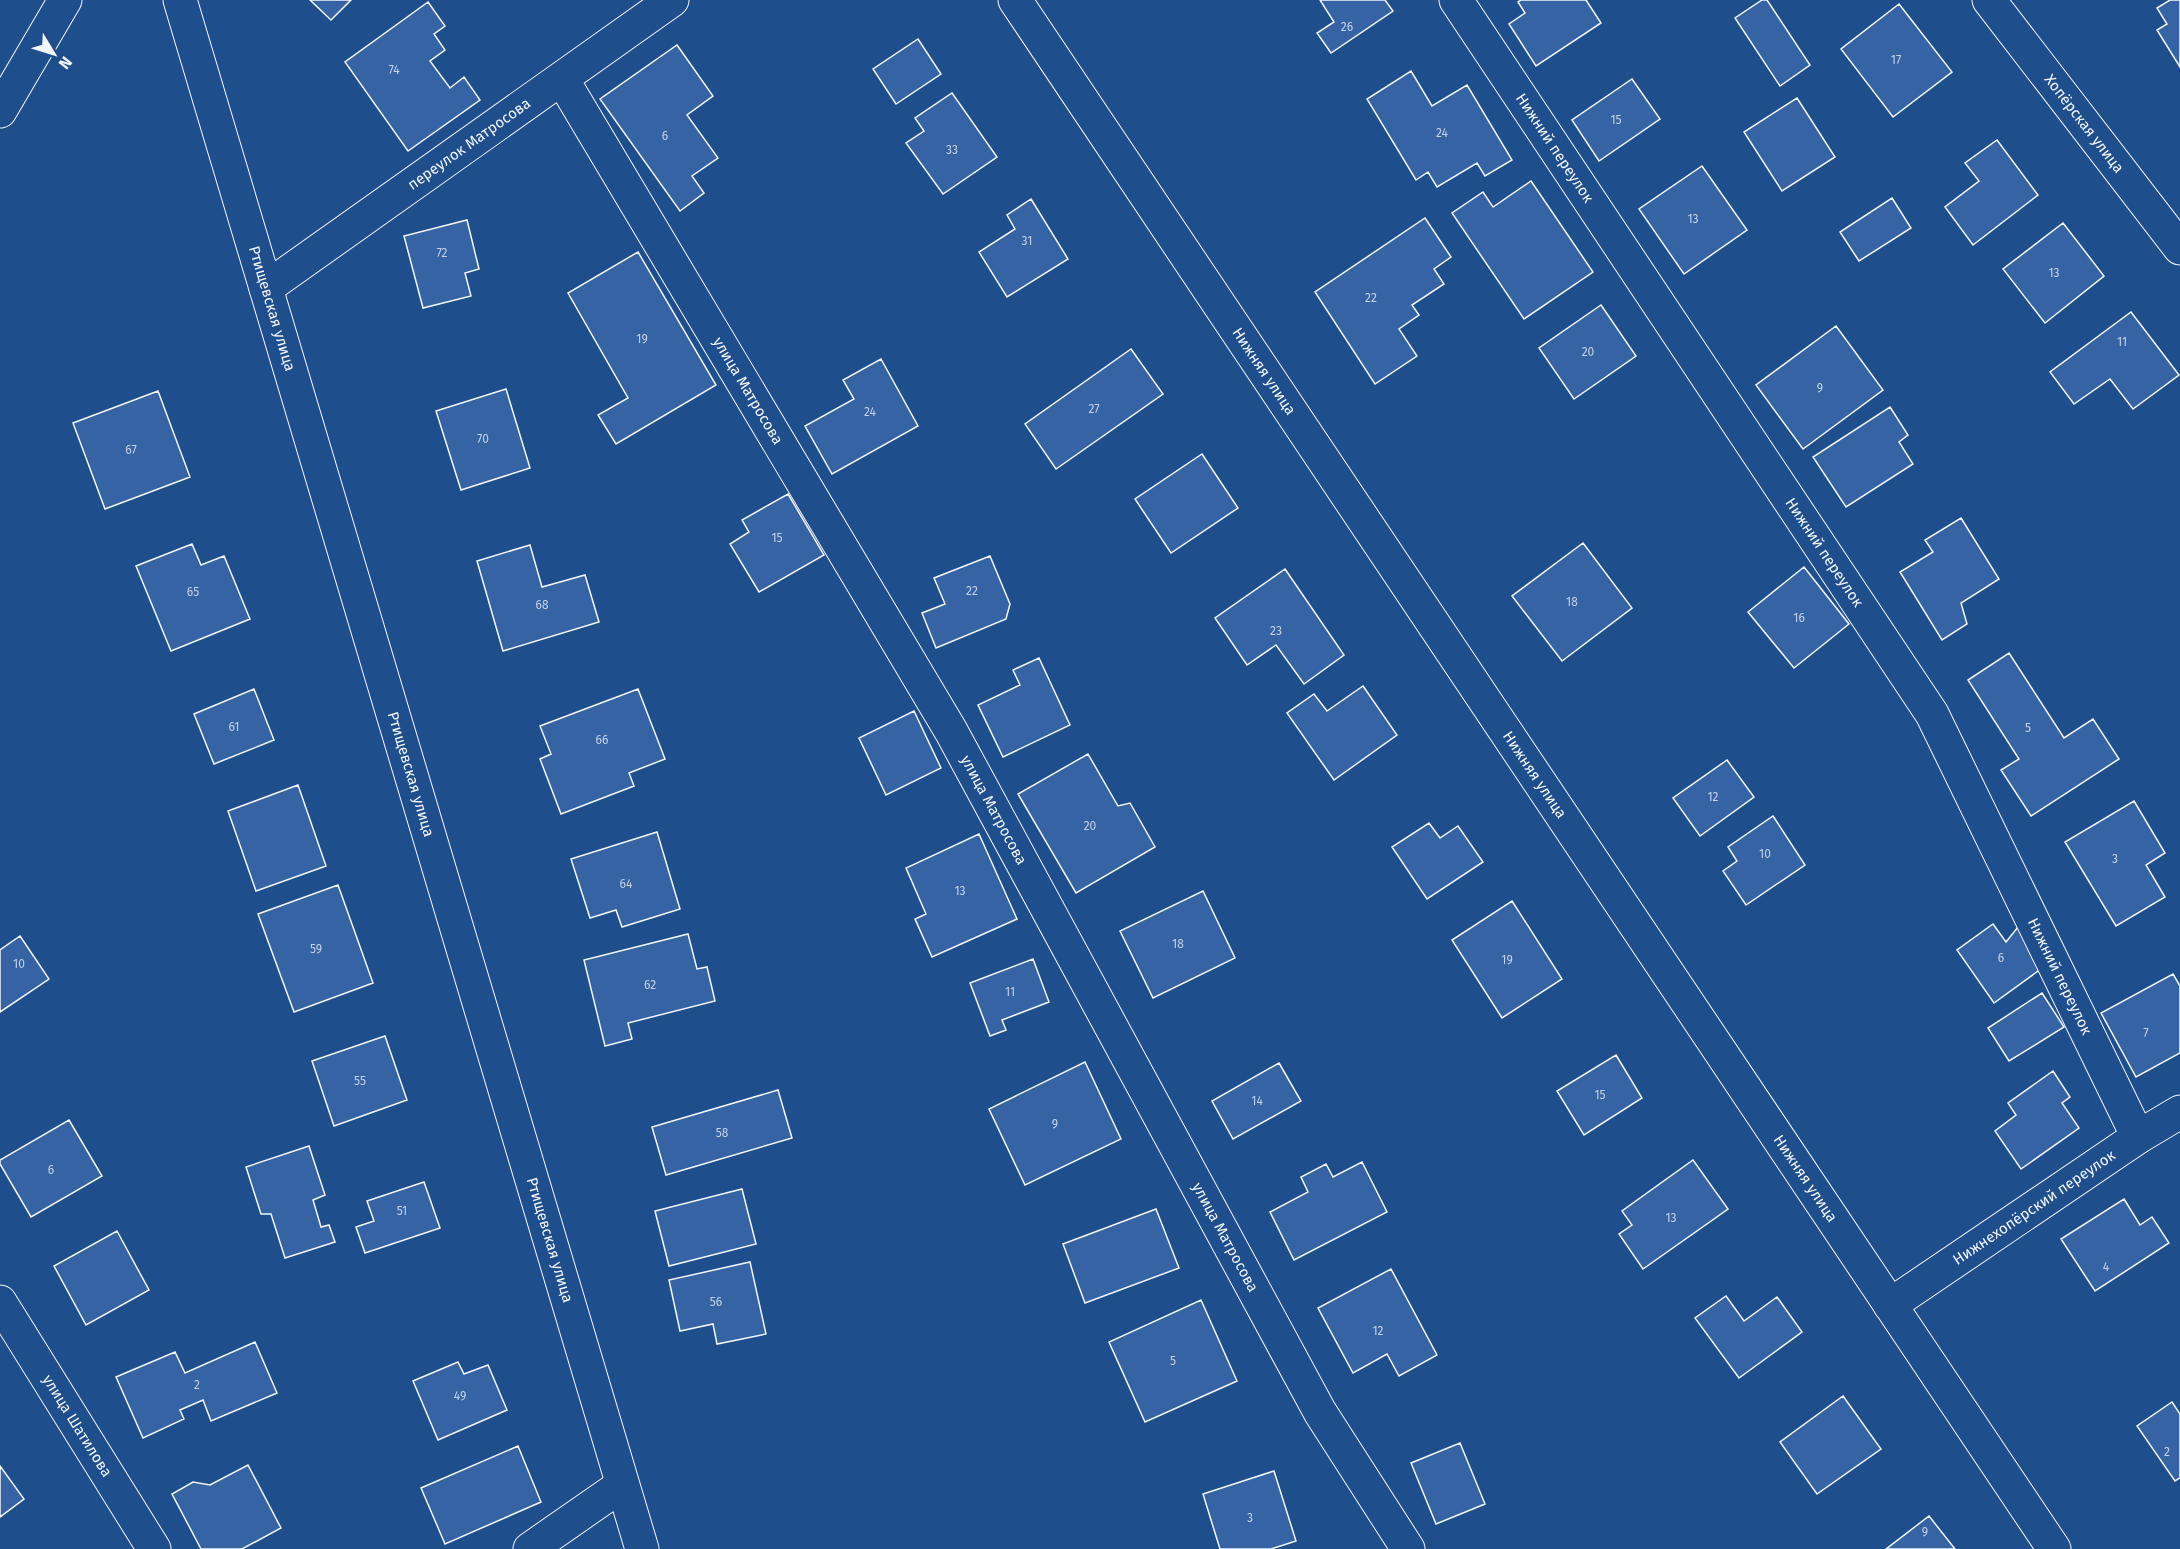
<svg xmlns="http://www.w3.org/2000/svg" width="2180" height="1549" font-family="'Fira Sans',sans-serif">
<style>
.building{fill:#3563a3;stroke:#f2f6ff;stroke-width:1.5}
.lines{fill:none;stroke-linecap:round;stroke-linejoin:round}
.minor-casing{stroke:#f2f6ff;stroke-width:35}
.minor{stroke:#1f4e8c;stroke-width:33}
.labels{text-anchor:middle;stroke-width:4.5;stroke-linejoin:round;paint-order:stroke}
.number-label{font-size:12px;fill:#c3d1e8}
.street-label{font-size:15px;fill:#f2f6ff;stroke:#1f4e8c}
</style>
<rect width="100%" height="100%" fill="#1f4e8c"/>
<path class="building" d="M 310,0 L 351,0 L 331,20 Z
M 1320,0 L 1385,0 L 1393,11 L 1331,53 L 1317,33 L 1334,22 Z
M 1521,0 L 1586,0 L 1601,23 L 1536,66 L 1509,24 L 1525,13 L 1518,2 Z
M 1762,0 L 1767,0 L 1810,65 L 1780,86 L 1735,18 Z
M 2170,0 L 2180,0 L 2180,67 L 2157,30 L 2167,24 L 2157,8 Z
M 428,2 L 445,26 L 434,34 L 445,50 L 430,61 L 450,88 L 464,77 L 480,100 L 408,151 L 345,62 Z
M 1899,4 L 1952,72 L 1893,117 L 1841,49 Z
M 918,39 L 941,74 L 896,104 L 873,69 Z
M 677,45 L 713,96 L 687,115 L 718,158 L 692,176 L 704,193 L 680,211 L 600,99 Z
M 1411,71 L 1432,106 L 1467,85 L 1512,160 L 1485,176 L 1477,163 L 1437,187 L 1428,172 L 1416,180 L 1367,99 Z
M 1632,79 L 1660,119 L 1599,161 L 1572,120 Z
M 952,93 L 997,157 L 943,194 L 906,143 L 924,131 L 915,118 Z
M 1797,98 L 1835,157 L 1782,191 L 1744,132 Z
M 1997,140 L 2038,195 L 1973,245 L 1945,207 L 1979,181 L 1965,163 Z
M 1702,166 L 1747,230 L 1684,274 L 1639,209 Z
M 1531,181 L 1593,272 L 1524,319 L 1452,213 L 1483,192 L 1493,207 Z
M 1892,198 L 1911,228 L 1859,261 L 1840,232 Z
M 1031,199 L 1068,259 L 1007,297 L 979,252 L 1015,229 L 1007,215 Z
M 1425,218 L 1451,257 L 1434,269 L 1444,284 L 1412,305 L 1419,315 L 1399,329 L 1417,356 L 1375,384 L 1315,292 Z
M 467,220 L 479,269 L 465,273 L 471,296 L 423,308 L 404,236 Z
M 2063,223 L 2104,276 L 2045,323 L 2003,269 Z
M 638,252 L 716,385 L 616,444 L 598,415 L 628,398 L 568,293 Z
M 1601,305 L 1636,356 L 1574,399 L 1539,348 Z
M 2131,312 L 2179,375 L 2133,409 L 2110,379 L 2074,404 L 2050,372 Z
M 1836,326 L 1883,390 L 1803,449 L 1756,385 Z
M 1131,349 L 1163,394 L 1056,469 L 1025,424 Z
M 881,359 L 918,426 L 832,474 L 805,426 L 854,399 L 843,380 Z
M 506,389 L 530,468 L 461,490 L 436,411 Z
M 158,391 L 190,477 L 105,509 L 73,423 Z
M 1890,407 L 1908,435 L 1899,442 L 1913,464 L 1846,507 L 1813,457 Z
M 1202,454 L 1238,508 L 1171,553 L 1135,499 Z
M 788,494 L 824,555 L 759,592 L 730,544 L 749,532 L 742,520 Z
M 1961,518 L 1999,579 L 1961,603 L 1967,624 L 1942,640 L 1900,572 L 1933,552 L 1925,540 Z
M 1583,543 L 1632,608 L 1562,661 L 1512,596 Z
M 192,544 L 201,565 L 224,556 L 250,619 L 171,651 L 136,566 Z
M 530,545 L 542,587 L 585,575 L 599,622 L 503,651 L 477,561 Z
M 990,556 L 1010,604 L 1006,619 L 936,648 L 922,613 L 945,604 L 934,578 Z
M 1804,567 L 1849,624 L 1794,668 L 1748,612 Z
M 1285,569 L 1344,655 L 1304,684 L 1276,645 L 1247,665 L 1215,618 Z
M 2009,653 L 2064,738 L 2093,719 L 2119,759 L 2031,816 L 2001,770 L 2019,759 L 1968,680 Z
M 1039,658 L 1070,725 L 1003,757 L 978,705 L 1020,685 L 1013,670 Z
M 1363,686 L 1397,735 L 1334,780 L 1287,713 L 1314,694 L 1327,711 Z
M 254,689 L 274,740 L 214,764 L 194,714 Z
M 638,689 L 665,759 L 629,773 L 634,786 L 561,814 L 540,759 L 551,754 L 540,726 Z
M 914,711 L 941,768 L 886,795 L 859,738 Z
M 1088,754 L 1118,806 L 1130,803 L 1155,847 L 1076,893 L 1018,794 Z
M 1727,760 L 1754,797 L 1700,836 L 1673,798 Z
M 298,785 L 326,866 L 256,891 L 228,811 Z
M 2134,801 L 2165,853 L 2146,865 L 2165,897 L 2116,926 L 2065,842 Z
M 1773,816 L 1805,865 L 1746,905 L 1723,871 L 1737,861 L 1728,847 Z
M 1429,823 L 1440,838 L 1458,826 L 1483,862 L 1427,899 L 1392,847 Z
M 657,832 L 680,909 L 622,927 L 616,910 L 590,918 L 571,859 Z
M 979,834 L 1017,919 L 932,957 L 915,919 L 926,914 L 906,868 Z
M 338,885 L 373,983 L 294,1012 L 258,914 Z
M 1203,891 L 1235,958 L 1153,998 L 1120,931 Z
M 1512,901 L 1562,979 L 1502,1018 L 1452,940 Z
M 1993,924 L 2006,942 L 2018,927 L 2045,966 L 1994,1003 L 1957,950 Z
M 688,934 L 697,969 L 707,967 L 715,1001 L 628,1023 L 632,1039 L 605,1046 L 584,960 Z
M 20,936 L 49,979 L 0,1012 L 0,950 Z
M 1033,959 L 1049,1002 L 1002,1020 L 1006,1030 L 990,1036 L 970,983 Z
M 2173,974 L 2180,986 L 2180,1053 L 2136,1077 L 2101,1013 Z
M 2042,993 L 2064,1027 L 2009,1061 L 1988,1028 Z
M 385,1036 L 407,1100 L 334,1126 L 312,1061 Z
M 1616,1055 L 1642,1098 L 1584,1135 L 1557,1091 Z
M 1085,1062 L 1121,1139 L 1025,1185 L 989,1109 Z
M 1279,1063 L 1301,1101 L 1233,1139 L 1212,1101 Z
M 2053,1071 L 2070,1097 L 2062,1103 L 2079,1128 L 2021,1169 L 1995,1131 L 2016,1115 L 2008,1103 Z
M 778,1090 L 792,1138 L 666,1175 L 652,1127 Z
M 69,1120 L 102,1176 L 31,1217 L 0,1164 L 0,1160 Z
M 309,1146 L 325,1195 L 313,1200 L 321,1227 L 329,1225 L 335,1242 L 285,1258 L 271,1214 L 261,1214 L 246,1167 Z
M 1693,1160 L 1728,1209 L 1643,1269 L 1619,1234 L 1632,1225 L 1622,1211 Z
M 1362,1162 L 1387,1212 L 1294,1260 L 1270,1212 L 1308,1192 L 1301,1177 L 1326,1164 L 1333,1177 Z
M 424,1182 L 440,1228 L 365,1253 L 356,1227 L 374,1221 L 367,1201 Z
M 742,1189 L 756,1244 L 669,1266 L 655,1211 Z
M 2124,1199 L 2140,1225 L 2152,1217 L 2169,1243 L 2095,1291 L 2061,1239 Z
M 1156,1209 L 1179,1268 L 1085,1303 L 1063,1244 Z
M 117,1231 L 149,1290 L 86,1325 L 54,1266 Z
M 750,1262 L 766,1334 L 717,1344 L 713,1324 L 680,1331 L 669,1280 Z
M 1391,1269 L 1437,1355 L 1399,1376 L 1387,1354 L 1353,1373 L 1318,1308 Z
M 1726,1296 L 1744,1321 L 1777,1297 L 1802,1332 L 1739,1378 L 1695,1318 Z
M 1201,1300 L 1237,1381 L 1145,1422 L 1109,1342 Z
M 255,1342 L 277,1393 L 211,1421 L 203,1400 L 180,1410 L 184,1419 L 143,1438 L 116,1377 L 175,1352 L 185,1373 Z
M 458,1362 L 464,1374 L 488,1365 L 507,1410 L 438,1440 L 413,1381 Z
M 1843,1396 L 1881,1449 L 1817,1494 L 1780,1442 Z
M 2172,1402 L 2180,1414 L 2180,1478 L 2175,1481 L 2137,1426 Z
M 1460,1443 L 1485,1504 L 1436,1524 L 1411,1463 Z
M 518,1446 L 541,1502 L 445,1544 L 421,1488 Z
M 248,1465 L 281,1528 L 242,1549 L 201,1549 L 172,1494 L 193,1482 L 210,1485 Z
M 0,1466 L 24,1499 L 0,1517 Z
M 1274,1471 L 1296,1541 L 1271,1549 L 1220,1549 L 1203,1494 Z
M 1929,1516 L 1955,1549 L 1886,1549 Z"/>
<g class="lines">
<g class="minor-casing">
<g id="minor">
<path id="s1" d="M 180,0 L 642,1549"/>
<path id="s2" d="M 1015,0 L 2054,1549"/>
<path id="s3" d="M 1456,0 L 1932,714 L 2138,1137"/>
<path id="s4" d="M 1989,0 L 2180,248"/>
<path id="s5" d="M 562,79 L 951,731 L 1320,1412 L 1408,1549"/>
<path d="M 0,111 L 65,0"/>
<path id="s6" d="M 266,288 L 672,0"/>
<path id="s7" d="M 0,1302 L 154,1549"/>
<path id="s8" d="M 1890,1305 L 2138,1137 L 2180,1112"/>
<path d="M 530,1549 L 622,1485"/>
</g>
</g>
<use href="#minor" class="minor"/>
</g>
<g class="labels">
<g class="number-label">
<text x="1347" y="31">26</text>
<text x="1896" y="64">17</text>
<text x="394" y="74">74</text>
<text x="1616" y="124">15</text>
<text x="1442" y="137">24</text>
<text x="665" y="140">6</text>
<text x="952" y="154">33</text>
<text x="1693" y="223">13</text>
<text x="1027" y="245">31</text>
<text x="442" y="257">72</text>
<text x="2054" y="277">13</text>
<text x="1371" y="302">22</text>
<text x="642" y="343">19</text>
<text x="2122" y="346">11</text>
<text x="1588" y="356">20</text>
<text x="1820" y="392">9</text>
<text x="1094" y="413">27</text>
<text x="870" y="416">24</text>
<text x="483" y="443">70</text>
<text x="131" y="454">67</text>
<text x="777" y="542">15</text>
<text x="972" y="595">22</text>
<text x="193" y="596">65</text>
<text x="1572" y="606">18</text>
<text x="542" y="609">68</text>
<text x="1799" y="622">16</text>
<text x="1276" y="635">23</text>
<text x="234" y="731">61</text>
<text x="2028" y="732">5</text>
<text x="602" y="744">66</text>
<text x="1713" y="801">12</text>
<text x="1090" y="830">20</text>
<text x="1765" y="858">10</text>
<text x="2115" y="863">3</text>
<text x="626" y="888">64</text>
<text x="960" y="895">13</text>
<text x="1178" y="948">18</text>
<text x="316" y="953">59</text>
<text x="2001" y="962">6</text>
<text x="1507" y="964">19</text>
<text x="19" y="968">10</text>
<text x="650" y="989">62</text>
<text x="1010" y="996">11</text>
<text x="2146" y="1037">7</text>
<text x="360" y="1085">55</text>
<text x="1600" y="1099">15</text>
<text x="1257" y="1105">14</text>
<text x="1055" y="1128">9</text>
<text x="722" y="1137">58</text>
<text x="51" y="1174">6</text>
<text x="402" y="1215">51</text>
<text x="1671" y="1222">13</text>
<text x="2106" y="1271">4</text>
<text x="716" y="1306">56</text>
<text x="1378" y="1335">12</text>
<text x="1173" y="1365">5</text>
<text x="197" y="1389">2</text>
<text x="460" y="1400">49</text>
<text x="2167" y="1456">2</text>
<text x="1250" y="1522">3</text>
<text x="1925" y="1536">9</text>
</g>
<g class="street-label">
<text dy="5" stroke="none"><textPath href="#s4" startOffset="156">Хопёрская улица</textPath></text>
<text dy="5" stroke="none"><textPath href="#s6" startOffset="249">переулок Матросова</textPath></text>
<text dy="5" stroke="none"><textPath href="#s3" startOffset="178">Нижний переулок</textPath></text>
<text dy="5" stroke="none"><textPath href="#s1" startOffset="322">Ртищевская улица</textPath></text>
<text dy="5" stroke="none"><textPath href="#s2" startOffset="447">Нижняя улица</textPath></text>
<text dy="5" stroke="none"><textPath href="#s5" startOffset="363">улица Матросова</textPath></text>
<text dy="5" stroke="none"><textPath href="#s3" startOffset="664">Нижний переулок</textPath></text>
<text dy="5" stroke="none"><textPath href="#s1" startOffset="808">Ртищевская улица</textPath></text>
<text dy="5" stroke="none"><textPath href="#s2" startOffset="933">Нижняя улица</textPath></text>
<text dy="5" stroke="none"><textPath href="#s5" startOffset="849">улица Матросова</textPath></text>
<text dy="5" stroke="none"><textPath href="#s3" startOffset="1150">Нижний переулок</textPath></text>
<text dy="5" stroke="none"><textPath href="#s2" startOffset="1419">Нижняя улица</textPath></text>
<text dy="5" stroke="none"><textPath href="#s8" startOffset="174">Нижнехопёрский переулок</textPath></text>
<text dy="5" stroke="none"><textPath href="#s5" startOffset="1335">улица Матросова</textPath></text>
<text dy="5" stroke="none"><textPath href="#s1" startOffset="1294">Ртищевская улица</textPath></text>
<text dy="5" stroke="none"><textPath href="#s7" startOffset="146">улица Шатилова</textPath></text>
</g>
</g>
<g transform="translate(54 54) rotate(128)" stroke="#1f4e8c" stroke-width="4.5" paint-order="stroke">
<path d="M0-4.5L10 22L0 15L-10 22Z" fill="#f2f6ff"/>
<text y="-9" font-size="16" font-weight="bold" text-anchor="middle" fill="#f2f6ff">N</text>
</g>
</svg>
